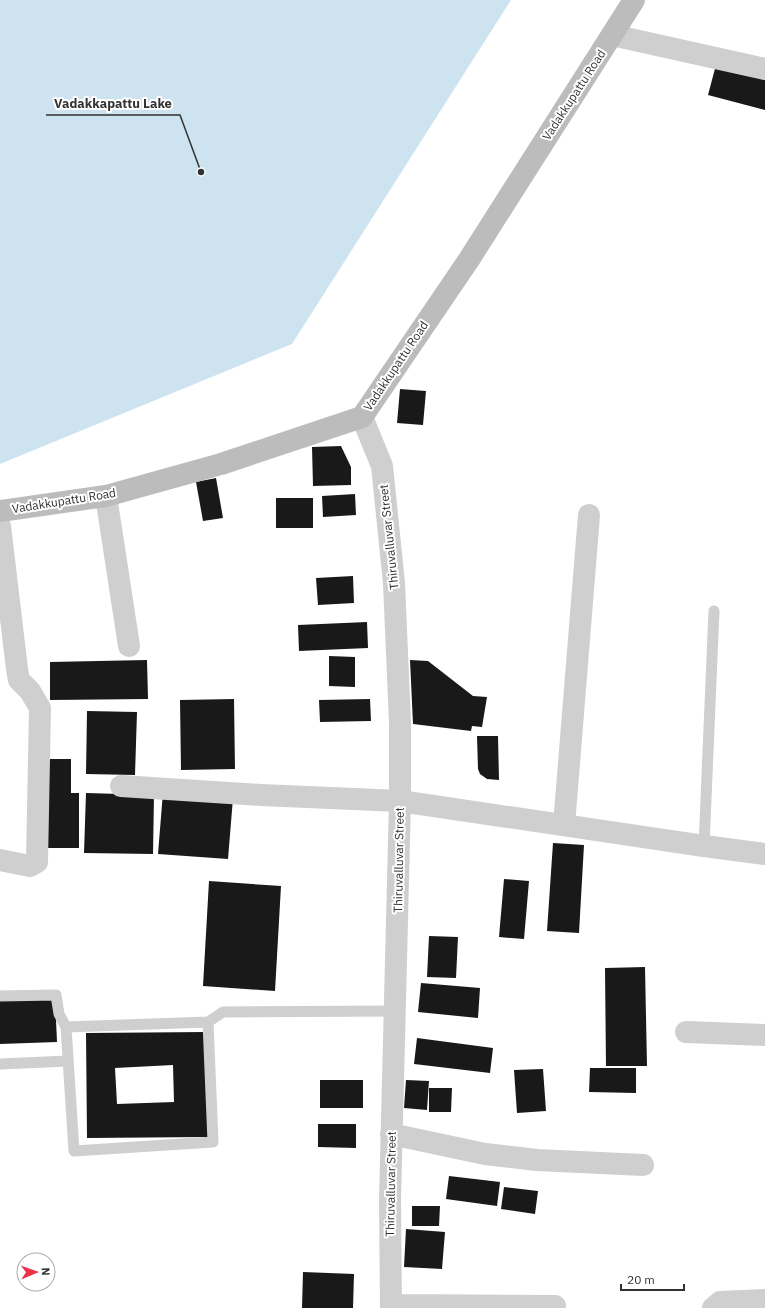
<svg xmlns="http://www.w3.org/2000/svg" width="765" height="1308" font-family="'IBM Plex Sans',sans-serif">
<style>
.water{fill:#cde3ef}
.building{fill:#191919;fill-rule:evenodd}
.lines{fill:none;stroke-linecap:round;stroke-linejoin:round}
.lane{stroke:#cfcfcf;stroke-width:11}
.street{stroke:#cfcfcf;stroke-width:22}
.secondary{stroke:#bcbcbc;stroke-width:22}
.labels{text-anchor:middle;stroke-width:4;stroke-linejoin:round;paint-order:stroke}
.street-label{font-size:12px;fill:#323232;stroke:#fff}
.leader{fill:none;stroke:#323232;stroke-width:1.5}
.callout-dot{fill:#323232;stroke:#fff;stroke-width:1.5}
.callout-label{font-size:13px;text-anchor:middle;font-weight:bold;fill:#323232;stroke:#fff;stroke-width:4;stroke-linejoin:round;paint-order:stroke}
</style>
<rect width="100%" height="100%" fill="#fff"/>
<path class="water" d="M 0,0 L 511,0 L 292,344 L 0,464 Z"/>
<path class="building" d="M 717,61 L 765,73 L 765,110 L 708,95 Z
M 400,389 L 426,391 L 423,425 L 397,423 Z
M 341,446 L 351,467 L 351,485 L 313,486 L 312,447 Z
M 216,478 L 223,518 L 203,521 L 196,482 Z
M 355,494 L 356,515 L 323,517 L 322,496 Z
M 276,498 L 313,498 L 313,528 L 276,528 Z
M 353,576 L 354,603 L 318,605 L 316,578 Z
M 367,622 L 368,648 L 299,651 L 298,625 Z
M 329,656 L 355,657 L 355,687 L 329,686 Z
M 147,660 L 148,699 L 50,700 L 50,662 Z
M 410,660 L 428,661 L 473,696 L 487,697 L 482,727 L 472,726 L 471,731 L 413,724 Z
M 234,699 L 235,769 L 181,770 L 180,700 Z
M 370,699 L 371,721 L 320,722 L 319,700 Z
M 87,711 L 137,712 L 135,775 L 86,774 Z
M 477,736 L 498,736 L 499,780 L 487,779 L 480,774 L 478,769 Z
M 47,759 L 71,759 L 71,793 L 79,793 L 79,848 L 47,848 Z
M 163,792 L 233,798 L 228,859 L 158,854 Z
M 86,793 L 154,795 L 153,854 L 84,853 Z
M 553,843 L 584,845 L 579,933 L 547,931 Z
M 504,879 L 529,881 L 524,939 L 499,937 Z
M 209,881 L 281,886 L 275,991 L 203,986 Z
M 429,936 L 458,937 L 456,978 L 427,977 Z
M 645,967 L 647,1066 L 606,1066 L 605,968 Z
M 421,983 L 480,988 L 478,1018 L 418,1012 Z
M 55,997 L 57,1042 L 0,1044 L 0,999 Z
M 207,1032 L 208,1137 L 87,1138 L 86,1033 ZM 173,1065 L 174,1102 L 117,1104 L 115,1068 Z
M 417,1038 L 493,1048 L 490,1073 L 414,1064 Z
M 590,1068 L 636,1068 L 636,1093 L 589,1092 Z
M 543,1069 L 546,1111 L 517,1113 L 514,1070 Z
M 320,1080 L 363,1080 L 363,1108 L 320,1108 Z
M 406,1080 L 429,1081 L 427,1110 L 404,1108 Z
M 429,1088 L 452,1088 L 451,1112 L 429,1112 Z
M 318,1124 L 356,1124 L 356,1148 L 318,1147 Z
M 449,1176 L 500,1182 L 497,1206 L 446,1199 Z
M 504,1187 L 538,1191 L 535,1214 L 501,1209 Z
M 412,1206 L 440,1206 L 439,1226 L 412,1226 Z
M 406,1229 L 445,1232 L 442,1269 L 404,1267 Z
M 303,1272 L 354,1274 L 353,1308 L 302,1308 Z"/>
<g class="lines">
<path class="lane" d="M 704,846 L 714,611
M 0,996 L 56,995 L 59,1014 L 66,1027 L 74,1151 L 213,1142 L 208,1022 L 223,1012 L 395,1011
M 66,1027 L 208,1022
M 0,1064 L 68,1061"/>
<path class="street" d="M 612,35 L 765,69
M 362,417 L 382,466 L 394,583 L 400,723 L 400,801 L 390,1200 L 391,1308
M 106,496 L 129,646
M 0,526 L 17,669 L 19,680 L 30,691 L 40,708 L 37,862 L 30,866 L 0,860
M 121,786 L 261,795 L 400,801 L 704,846 L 765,854
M 564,825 L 589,515
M 686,1032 L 765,1035
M 391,1134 L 485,1154 L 537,1160 L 643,1165
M 391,1305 L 555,1306
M 713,1308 L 720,1302 L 765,1300"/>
<path class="secondary" d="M 0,511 L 106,496 L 221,464 L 362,417 L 470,258 L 634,0"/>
</g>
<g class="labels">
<g class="street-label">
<text transform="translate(574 95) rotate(-57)" y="4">Vadakkupattu Road</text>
<text transform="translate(396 366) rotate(-56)" y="4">Vadakkupattu Road</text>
<text transform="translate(64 501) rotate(-9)" y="4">Vadakkupattu Road</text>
<text transform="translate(389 537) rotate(-96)" y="4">Thiruvalluvar Street</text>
<text transform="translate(399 860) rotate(-89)" y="4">Thiruvalluvar Street</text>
<text transform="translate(391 1184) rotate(-89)" y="4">Thiruvalluvar Street</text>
</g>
</g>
<path class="leader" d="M201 172L180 115H46"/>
<circle class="callout-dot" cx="201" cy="172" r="4"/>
<g class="callout-label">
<text x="113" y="108">Vadakkapattu Lake</text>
</g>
<g transform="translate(36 1272) rotate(88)"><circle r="19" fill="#ffffff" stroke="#adadad"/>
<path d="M0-3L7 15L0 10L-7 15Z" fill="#ec3247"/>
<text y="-6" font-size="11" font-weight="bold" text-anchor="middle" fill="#323232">N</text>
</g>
<path d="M621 1284v6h63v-6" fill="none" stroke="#323232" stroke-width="2"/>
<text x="627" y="1284" font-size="12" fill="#323232" stroke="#ffffff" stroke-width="3" paint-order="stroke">20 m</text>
</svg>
